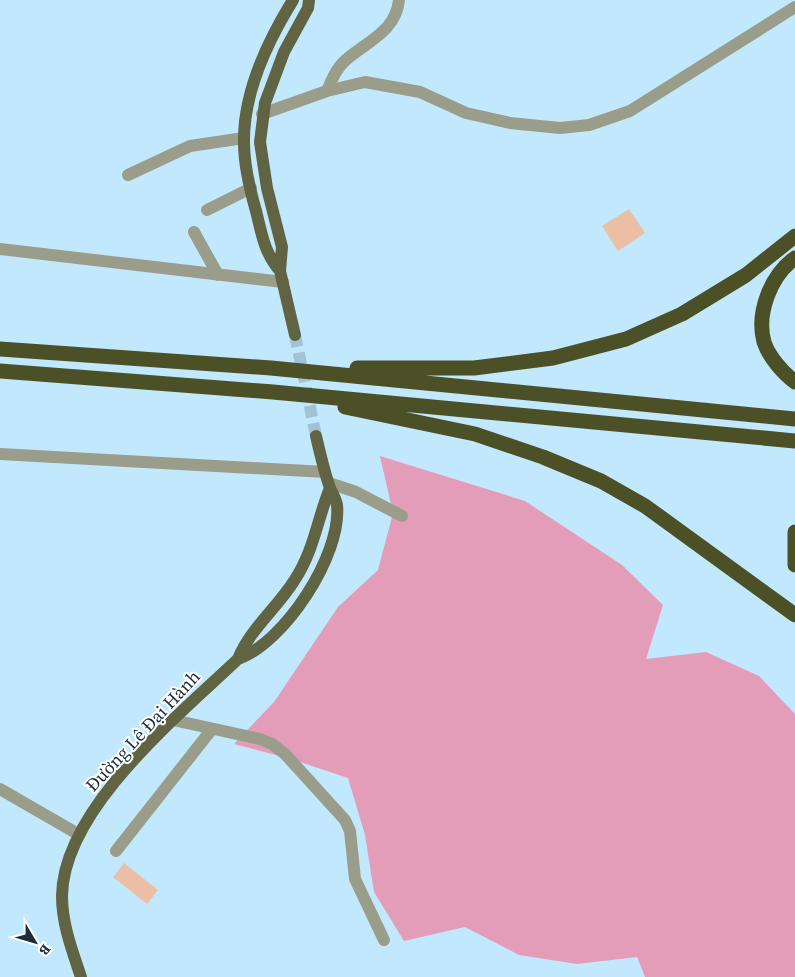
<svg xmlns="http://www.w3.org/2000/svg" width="795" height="977" font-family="'Source Serif 4',serif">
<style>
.green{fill:#e39db9}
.building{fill:#eabfa5}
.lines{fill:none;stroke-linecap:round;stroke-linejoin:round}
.major-tunnel{stroke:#a1c3d5;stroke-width:12;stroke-dasharray:12 6;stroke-linecap:butt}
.minor{stroke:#9a9d8a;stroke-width:12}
.major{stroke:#606442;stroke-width:12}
.highway{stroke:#4c5027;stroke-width:15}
.labels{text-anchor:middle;stroke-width:4;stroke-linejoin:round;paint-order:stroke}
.street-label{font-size:18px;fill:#1b2d37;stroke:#fff}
</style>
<rect width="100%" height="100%" fill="#c2e8fd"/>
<path class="green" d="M 380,456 L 525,501 L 622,565 L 663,605 L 646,659 L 706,652 L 759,676 L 795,714 L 795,977 L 645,977 L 637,957 L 577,964 L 519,955 L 465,927 L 404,941 L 374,892 L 365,835 L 348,778 L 291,759 L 234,744 L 274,702 L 338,607 L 378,570 L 393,513 Z"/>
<path class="building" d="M 629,209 L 645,233 L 618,251 L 602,226 Z
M 124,863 L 158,890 L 147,904 L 113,877 Z"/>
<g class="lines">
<path class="major-tunnel" d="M 295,335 L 316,436"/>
<path class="minor" d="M 327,91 C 332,79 337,67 347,59 C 368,41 396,31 399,0
M 262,114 L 327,91 L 365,82 L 420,92 L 466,113 L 510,123 L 560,128 L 589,125 L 630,111 L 795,7
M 128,175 L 190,146 L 244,138
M 207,210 L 251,188
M 194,232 L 218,275
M 0,249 L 283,282
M 0,454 L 325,472
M 329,483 L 356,492 L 402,516
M 173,720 L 260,739 L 272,744 L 285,754 L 345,820 L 350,831 L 355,879 L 384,940
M 0,789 L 78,834
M 116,851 L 212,729"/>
<path class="major" d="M 280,271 C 264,252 262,235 256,211 C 250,190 244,165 244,143 C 243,93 267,42 293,0
M 295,335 L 280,271 L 282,247 L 267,188 L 260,142 L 265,103 L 284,52 L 308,8 L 309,0
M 238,659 C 284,643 342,555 337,505 C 336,499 332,493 330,488 C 324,471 320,453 316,436
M 81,977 C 72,950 62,924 62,896 C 63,809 179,715 238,659 C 250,629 277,608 294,581 C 314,551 317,520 330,488"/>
<path class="highway" d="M 795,258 C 771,275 756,313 764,342 C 769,357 783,373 795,382
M 0,349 L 271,368 L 795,419
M 357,368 L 474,368 L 553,358 L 626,339 L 682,314 L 746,275 L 795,236
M 0,371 L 273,392 L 795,441
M 345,407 L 475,434 L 543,457 L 601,481 L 645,506 L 795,615
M 795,532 L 795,565"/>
</g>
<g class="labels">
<g class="street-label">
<text transform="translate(143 731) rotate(-47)" y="6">Đường Lê Đại Hành</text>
</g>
</g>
<g transform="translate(35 942) rotate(128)" stroke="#ffffff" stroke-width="4" paint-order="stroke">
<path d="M0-4L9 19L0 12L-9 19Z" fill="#1b2d37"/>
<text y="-8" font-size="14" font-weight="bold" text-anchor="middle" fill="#1b2d37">B</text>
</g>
</svg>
